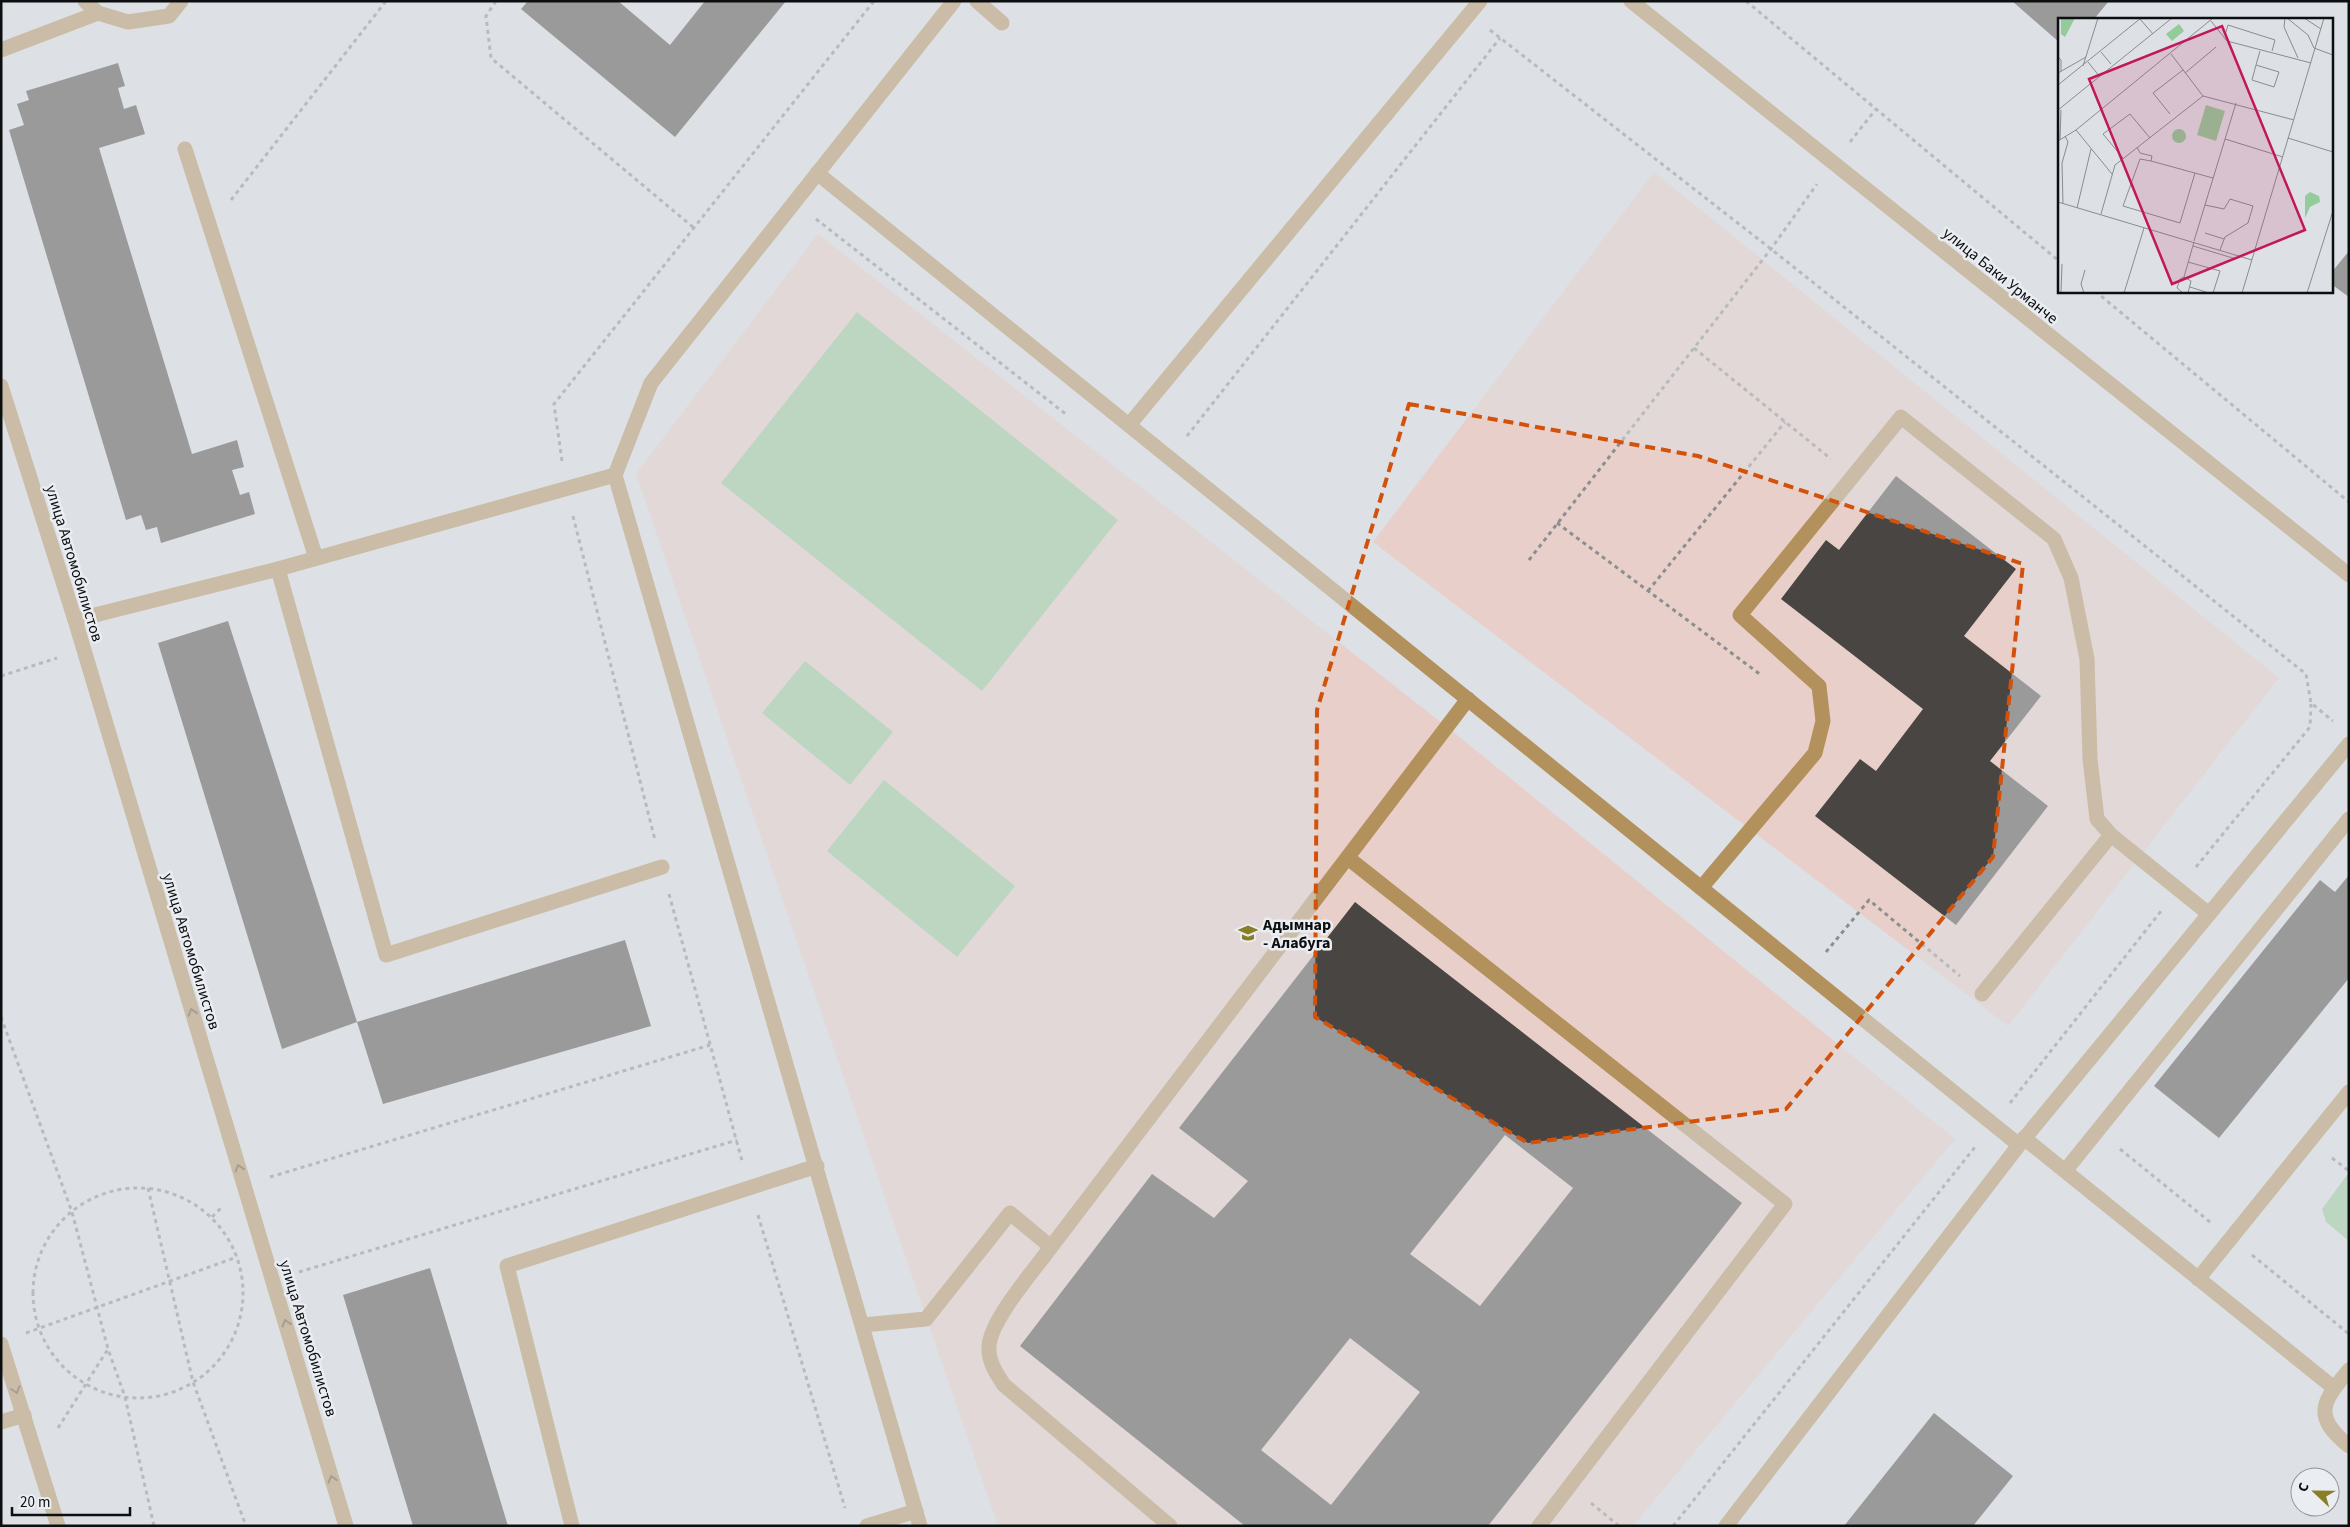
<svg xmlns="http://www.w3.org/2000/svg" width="2350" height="1527" font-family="'Source Sans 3',sans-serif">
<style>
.education{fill:#e9cfc9}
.green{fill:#94cb9a}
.building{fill:#494542;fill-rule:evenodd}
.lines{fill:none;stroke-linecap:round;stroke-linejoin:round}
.path{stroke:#8c8e91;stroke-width:3;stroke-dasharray:4 4;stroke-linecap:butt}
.lane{stroke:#b3915c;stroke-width:15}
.street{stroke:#b3915c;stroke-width:15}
.oneway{stroke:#605036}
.marked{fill:none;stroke:#d2520c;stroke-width:4;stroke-dasharray:10 6;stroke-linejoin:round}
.labels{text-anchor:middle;stroke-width:5;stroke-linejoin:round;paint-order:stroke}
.street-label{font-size:16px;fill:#0d0e0f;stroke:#eaedf2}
.poi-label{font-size:16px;font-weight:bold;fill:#0d0e0f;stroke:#eaedf2;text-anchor:start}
.inset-road{fill:none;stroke:#8a8c8f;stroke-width:1}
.view{fill:#c2185b;fill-opacity:0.15;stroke:#c2185b;stroke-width:2.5}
.inset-edge{fill:none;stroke:#0d0e0f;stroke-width:2.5}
</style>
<rect width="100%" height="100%" fill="#dde0e4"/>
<path class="education" d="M 1654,172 L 2279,678 L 2008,1026 L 1373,542 Z
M 818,234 L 1447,727 L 1955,1139 L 1633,1526 L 998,1526 L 636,474 Z"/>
<path class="green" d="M 857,312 L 1118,520 L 982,691 L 721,483 Z
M 805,661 L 893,732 L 850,785 L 762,713 Z
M 884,780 L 1015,886 L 957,957 L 827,851 Z
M 2347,1175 L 2349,1176 L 2349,1241 L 2326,1222 L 2322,1209 Z"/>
<path class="building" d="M 528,1 L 618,1 L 670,45 L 705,1 L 786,1 L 675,137 L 521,9 Z
M 2012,1 L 2109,1 L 2094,19 L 2059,19 L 2059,42 Z
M 118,63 L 125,86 L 118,88 L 124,109 L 136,105 L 145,134 L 99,148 L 192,454 L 237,440 L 244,467 L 232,470 L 240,495 L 249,492 L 255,514 L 161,543 L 157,527 L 146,530 L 141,515 L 126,520 L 9,130 L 24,125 L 17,104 L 29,100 L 26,91 Z
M 2349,251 L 2349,297 L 2331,284 L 2331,273 Z
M 1896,476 L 2016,569 L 1964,636 L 2041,696 L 1990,761 L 2048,806 L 1956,925 L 1815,816 L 1860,759 L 1876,771 L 1923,709 L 1781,599 L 1826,540 L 1839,550 Z
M 228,621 L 357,1022 L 625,940 L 651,1026 L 383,1104 L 357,1022 L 282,1049 L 158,643 Z
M 2349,875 L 2349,978 L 2219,1138 L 2154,1086 L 2320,880 L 2335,892 Z
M 1355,902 L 1742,1203 L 1488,1526 L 1245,1526 L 1020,1346 L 1152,1174 L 1214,1218 L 1248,1181 L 1179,1128 ZM 1505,1135 L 1573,1188 L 1480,1306 L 1410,1254 ZM 1350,1338 L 1420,1392 L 1331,1505 L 1261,1450 Z
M 430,1268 L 508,1526 L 413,1526 L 343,1295 Z
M 1934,1413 L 2013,1476 L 1973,1526 L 1844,1526 Z"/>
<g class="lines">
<path class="path" d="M 496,1 L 486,16 L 491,58 L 694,228
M 1746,1 L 2059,261
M 1490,30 L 1771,249 L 2306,674 L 2311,703 L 2333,721
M 1850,142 L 1876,109
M 231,200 L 386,1
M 816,219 L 1067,415
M 2095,291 L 2349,502
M 1694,348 L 1831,459
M 1187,436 L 1500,38
M 562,461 L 554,404 L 874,1
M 573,516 L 655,840
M 1557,523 L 1761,675
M 1529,560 L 1771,249 L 1817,184
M 1648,591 L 1785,422
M 1,676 L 57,658
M 2196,867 L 2310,727 L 2311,704
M 669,894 L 742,1161
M 1826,952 L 1869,900 L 1960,976
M 1,1017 L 72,1212 L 108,1349 L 125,1397 L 154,1526
M 2010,1103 L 2161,911
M 2120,1149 L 2210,1222
M 2332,1158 L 2349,1171
M 270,1177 L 710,1045
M 148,1188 L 193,1382 L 246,1526
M33 1293a105 105 0 1 1 210 0a105 105 0 1 1-210 0Z
M 758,1215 L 845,1508
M 212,1217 L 222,1207
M 2252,1255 L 2349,1334
M 299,1272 L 737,1140
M 26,1333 L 237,1257
M 58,1428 L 108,1349
M 1591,1503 L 1619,1526
M 1673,1526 L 1975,1147"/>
<path class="lane" d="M 85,1 L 98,13
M 977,1 L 1002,23
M 1,50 L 98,13 L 128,22 L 169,16 L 181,1
M 185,149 L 316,558
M 1129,425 L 1480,1
M 278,569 L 386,955 L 662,867
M 75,620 L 278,569 L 615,475
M 1348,858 L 1785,1204 L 1539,1526
M 1701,888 L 1815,753 L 1823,721 L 1819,686 L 1740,615 L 1901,417 L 2054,539 L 2071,578 L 2087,659 L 2090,759 L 2097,819 L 2111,835 L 2209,914
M 1982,994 L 2111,835
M 2024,1138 L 2334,1388
M 2065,1171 L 2349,819
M 2198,1279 L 2349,1092
M 863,1325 L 926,1319 L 1010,1213 L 1051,1247
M 2349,1370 C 2322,1402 2312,1416 2349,1446
M 1,1422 L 24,1415
M 572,1526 L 507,1266 L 817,1166
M 867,1526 L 916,1511
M 1170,1526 L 1004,1385 C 996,1373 988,1361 989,1346 C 991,1319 1035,1269 1051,1247 L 1468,699"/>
<path class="street" d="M 1631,1 L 2349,575
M 817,173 L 2019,1145
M 1,386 L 75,620 L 346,1526
M 1,1344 L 58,1526
M 920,1526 L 615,475 L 651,383 L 954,1
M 1726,1526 L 2019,1145 L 2349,744"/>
</g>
<defs><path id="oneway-chevron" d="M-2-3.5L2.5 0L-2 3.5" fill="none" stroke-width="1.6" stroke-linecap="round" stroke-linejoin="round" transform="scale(1.25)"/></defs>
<g class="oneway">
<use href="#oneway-chevron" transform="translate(192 1012) rotate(-107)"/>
<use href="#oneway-chevron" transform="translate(239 1168) rotate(-107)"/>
<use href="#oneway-chevron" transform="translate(286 1323) rotate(-107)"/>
<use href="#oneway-chevron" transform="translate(16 1390) rotate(72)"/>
<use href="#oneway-chevron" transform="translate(332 1479) rotate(-107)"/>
</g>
<path d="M0 0H2350V1527H0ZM 1409,404 L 1698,456 L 2023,564 L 1993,857 L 1786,1109 L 1528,1143 L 1315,1017 L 1317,710 Z" fill="#dde0e4" fill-opacity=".55" fill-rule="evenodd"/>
<path class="marked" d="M 1409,404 L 1698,456 L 2023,564 L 1993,857 L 1786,1109 L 1528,1143 L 1315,1017 L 1317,710 Z"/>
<defs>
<g id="school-bare" transform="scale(1.5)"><path d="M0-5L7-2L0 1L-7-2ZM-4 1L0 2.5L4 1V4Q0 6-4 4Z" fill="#897f26" stroke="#eaedf2" stroke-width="2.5" paint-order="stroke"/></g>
</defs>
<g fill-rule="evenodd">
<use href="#school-bare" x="1248" y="933"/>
</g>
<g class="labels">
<g class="street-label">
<text transform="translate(2001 275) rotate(39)" y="6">улица Баки Урманче</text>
<text transform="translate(75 563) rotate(73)" y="6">улица Автомобилистов</text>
<text transform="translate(192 951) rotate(73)" y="6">улица Автомобилистов</text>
<text transform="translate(309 1338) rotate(73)" y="6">улица Автомобилистов</text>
</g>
<g class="poi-label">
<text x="1263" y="930">Адымнар<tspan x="1263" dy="18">- Алабуга</tspan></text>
</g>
</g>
<g transform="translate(2058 18)">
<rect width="275" height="275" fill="#dde0e4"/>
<path d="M 3,0 L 17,0 L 7,19 L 3,16 ZM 121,6 L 126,13 L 114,23 L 108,16 ZM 148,87 L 167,93 L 158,123 L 139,117 ZM114 118a7 7 0 1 1 14 0a7 7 0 1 1-14 0ZM 252,174 L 261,178 L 262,184 L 252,189 L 247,200 L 247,178 Z" fill="#94cb9a"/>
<path class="inset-road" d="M 227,0 L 226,9 L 240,40M 229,0 L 250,17 L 256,30 L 275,37M 246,0 L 263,11M 82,1 L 95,16M 153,3 L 169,23 L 253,45M 167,17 L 170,7 L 217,22 L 214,33M 43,34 L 53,46M 113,36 L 145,78M 0,39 L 3,42 L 3,53M 30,44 L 42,59M 198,47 L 194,62 L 216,69 L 221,54 L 198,47 L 202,33M 25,48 L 40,0M 0,55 L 28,39M 127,55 L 158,29M 0,67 L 83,0M 0,92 L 114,0M 112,96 L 95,75 L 125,52M 18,112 L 54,156M 230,120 L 275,134M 2,121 L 3,92M 167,121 L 225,139M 0,123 L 18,112 L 155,0M 79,129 L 82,135 L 94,138 L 93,143M 65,140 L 45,116 L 72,96 L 92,120M 137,155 L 122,205 L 65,188 L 82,141 L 93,143 L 155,160M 0,184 L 194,242M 5,186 L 4,145 L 10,124 L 7,118M 147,187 L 166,191 L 172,181 L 195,188 L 190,205 L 167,219 L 162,232M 19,190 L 33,131M 43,196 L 57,147 L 145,78 L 236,102M 147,215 L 166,221M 136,223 L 178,85M 135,228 L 178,241M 130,244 L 162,253 L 155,275M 126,259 L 133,263 L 130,275M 132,269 L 151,275M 3,275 L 4,246M 26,275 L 23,266 L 27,252M 66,275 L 86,210M 125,275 L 119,270 L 122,261 L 126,259 L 136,224M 184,275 L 266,0M 249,275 L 275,193"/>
<path class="view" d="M 164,8 L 247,212 L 114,266 L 31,61 Z"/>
<rect width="275" height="275" class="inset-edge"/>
</g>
<rect width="2350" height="1527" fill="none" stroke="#0d0e0f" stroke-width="5"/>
<g transform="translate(2315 1492) rotate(292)"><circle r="24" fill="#eaedf2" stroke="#929497"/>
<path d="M0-4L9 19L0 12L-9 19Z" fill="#897f26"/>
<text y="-8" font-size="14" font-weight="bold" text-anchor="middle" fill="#0d0e0f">С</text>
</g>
<path d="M12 1507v8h118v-8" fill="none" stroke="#0d0e0f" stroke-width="2.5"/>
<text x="20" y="1507" font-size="15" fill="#0d0e0f" stroke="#eaedf2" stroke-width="4" paint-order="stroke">20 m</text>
</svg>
